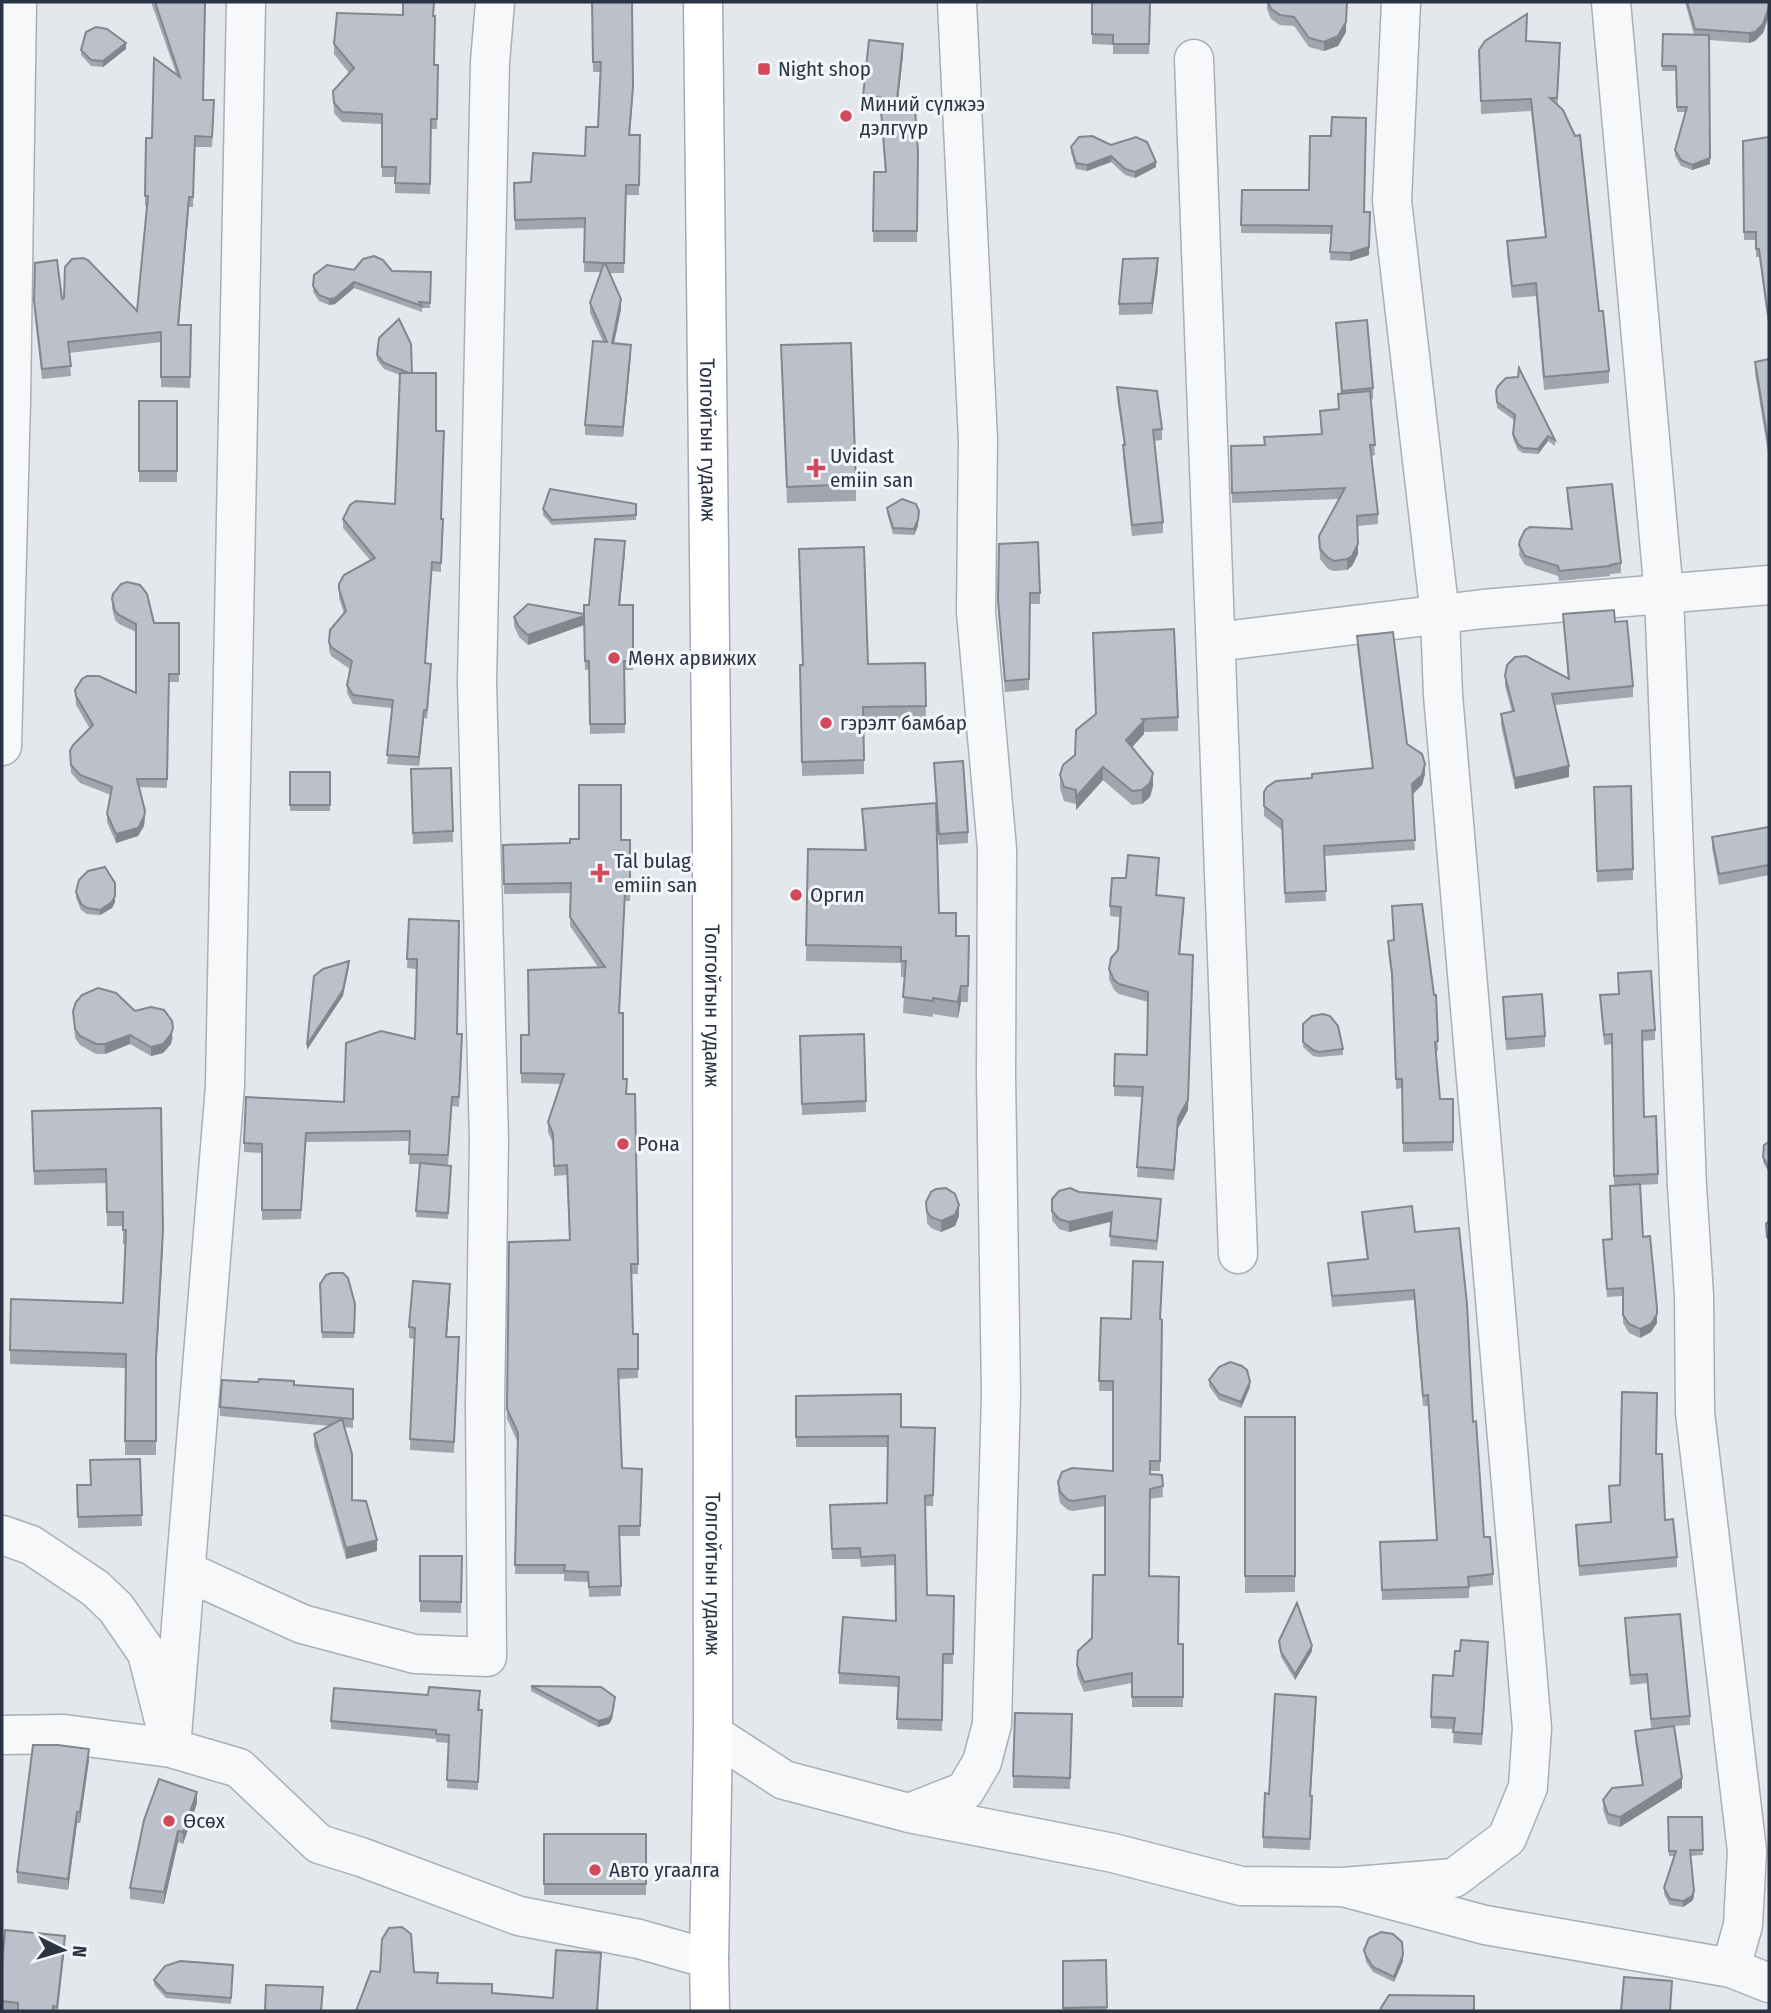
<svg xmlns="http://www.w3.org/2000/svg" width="1771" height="2013" font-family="'Fira Sans Condensed',sans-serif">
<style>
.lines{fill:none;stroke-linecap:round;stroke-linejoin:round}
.minor-casing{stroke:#a9aeb7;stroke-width:41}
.major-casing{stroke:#a3abb8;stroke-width:41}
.minor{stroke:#f7f8fa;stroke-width:38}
.major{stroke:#fff;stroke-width:38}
.wall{fill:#a1a5ae}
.shaded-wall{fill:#83868d}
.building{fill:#bbc0ca;stroke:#83868d;stroke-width:2}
.poi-dot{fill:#d1495b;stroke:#f4f6f9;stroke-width:2.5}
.labels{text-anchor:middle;stroke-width:6;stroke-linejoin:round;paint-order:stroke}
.poi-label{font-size:21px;fill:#2b3445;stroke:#f4f6f9;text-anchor:start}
.street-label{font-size:21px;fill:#2b3445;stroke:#f4f6f9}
</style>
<rect width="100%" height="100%" fill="#e4e7ec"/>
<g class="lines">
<g class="minor-casing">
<path id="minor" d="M 1611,2 L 1664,595 L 1687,1186 L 1694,1296 L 1695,1413 L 1747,1851 L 1743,1925 L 1731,1968
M 1194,59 L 1238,1254
M 1216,642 L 1483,609 L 1769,585
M 2,746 L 11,401 L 17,2
M 2,1535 L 31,1545 L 95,1588 L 116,1608 L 147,1653 L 171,1748 L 239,1768 L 319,1844 L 361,1857 L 519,1916 L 639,1939 L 709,1959
M 186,1571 L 302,1624 L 415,1654 L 487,1657 L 485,1404 L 489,1140 L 477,682 L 490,62 L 495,2
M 713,1734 L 784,1780 L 909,1813 L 1113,1853 L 1241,1886 L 1343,1887 L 1485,1925 L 1731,1968 L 1769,1983
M 2,1735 L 64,1734 L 171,1748 L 225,1086 L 246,2
M 909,1813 L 965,1791 L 982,1762 L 992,1724 L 1001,1393 L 996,1075 L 997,849 L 976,612 L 978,439 L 957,2
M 1343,1887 L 1454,1878 L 1507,1838 L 1528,1787 L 1532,1728 L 1443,695 L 1440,615 L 1392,201 L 1401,2"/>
</g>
<g class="major-casing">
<g id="major">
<path id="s1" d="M 703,2 L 712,829 L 713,1734 L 709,1959 L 710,2011"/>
</g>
</g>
<use href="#minor" class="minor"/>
<use href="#major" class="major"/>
</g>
<path class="wall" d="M 151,2 L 206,2 L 203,100 L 214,111 L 212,147 L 195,147 L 193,207 L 189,207 L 179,325 L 191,325 L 190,388 L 161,387 L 161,342 L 69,353 L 71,376 L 42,379 L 34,311 L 35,263 L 62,299 L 137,311 L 147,206 L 145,206 L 146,138 L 152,138 L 176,73 Z
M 592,2 L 633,97 L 630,135 L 640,135 L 639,195 L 626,195 L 624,273 L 610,273 L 621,309 L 614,343 L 631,355 L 623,437 L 585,435 L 585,425 L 603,342 L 590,313 L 590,303 L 601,272 L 584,272 L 585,228 L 515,230 L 514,183 L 531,182 L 585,156 L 598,127 L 601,72 L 593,72 Z
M 1092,2 L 1151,2 L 1149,54 L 1113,54 L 1113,45 L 1092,44 Z
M 1267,2 L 1347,2 L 1346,32 L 1338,46 L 1324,51 L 1309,47 L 1294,26 L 1280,25 L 1271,19 L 1267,9 Z
M 1685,2 L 1769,2 L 1769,17 L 1763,33 L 1755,41 L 1749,43 L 1709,40 L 1710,164 L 1692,170 L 1681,166 L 1675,156 L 1675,150 L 1686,112 L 1677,112 L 1676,71 L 1662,71 L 1662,66 L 1694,35 Z
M 433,16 L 434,65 L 438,65 L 437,129 L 431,129 L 430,194 L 395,193 L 395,177 L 382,177 L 382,124 L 342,122 L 334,113 L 333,91 L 349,73 L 334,54 L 334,44 Z
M 1527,26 L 1526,41 L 1560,56 L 1557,104 L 1599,311 L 1609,371 L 1609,383 L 1544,390 L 1536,296 L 1512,298 L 1507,253 L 1507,241 L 1545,237 L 1531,111 L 1481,114 L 1479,50 Z
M 126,49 L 103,67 L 91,66 L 81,55 L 81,50 Z
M 903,55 L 897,109 L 918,152 L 917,242 L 873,242 L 874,172 L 885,172 L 881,110 L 890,110 L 863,107 L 863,96 Z
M 1769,137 L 1769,323 L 1768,323 L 1759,257 L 1756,257 L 1756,240 L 1744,240 L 1743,141 Z
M 1071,147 L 1156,167 L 1135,178 L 1125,175 L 1111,162 L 1087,171 L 1076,169 L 1071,153 Z
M 1242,190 L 1365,212 L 1369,255 L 1350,261 L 1330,260 L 1331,234 L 1241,233 Z
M 1158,269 L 1152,314 L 1119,315 L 1119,304 Z
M 354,270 L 431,272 L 430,308 L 422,308 L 422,312 L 354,288 L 335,304 L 329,305 L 319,301 L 313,292 L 314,275 Z
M 1336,323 L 1373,388 L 1373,399 L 1371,399 L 1375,455 L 1371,456 L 1378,514 L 1378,524 L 1358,526 L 1358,554 L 1352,566 L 1347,570 L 1334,571 L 1328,569 L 1320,559 L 1319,536 L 1339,499 L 1232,503 L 1231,446 L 1264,445 L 1321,434 L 1320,411 L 1338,409 L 1338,394 L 1341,394 Z
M 781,345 L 856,484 L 856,501 L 787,503 Z
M 377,355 L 412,373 L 436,431 L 441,519 L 441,572 L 432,571 L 425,663 L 431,673 L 427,719 L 424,718 L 419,766 L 387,764 L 392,708 L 353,704 L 347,693 L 347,685 L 350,669 L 331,656 L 329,650 L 329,642 L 344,613 L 339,598 L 339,584 L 370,560 L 343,528 L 343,519 L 395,504 L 400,375 L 384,369 L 377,360 Z
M 1769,359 L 1769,459 L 1755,373 L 1755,362 Z
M 1117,387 L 1162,429 L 1162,440 L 1154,441 L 1163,522 L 1163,533 L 1132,536 L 1123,456 L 1124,445 L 1117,398 Z
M 1496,391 L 1555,440 L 1555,446 L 1548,441 L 1538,454 L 1523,453 L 1518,450 L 1513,439 L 1514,420 L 1497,408 Z
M 139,401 L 177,401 L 177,482 L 139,482 Z
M 1567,488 L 1621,563 L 1621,573 L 1610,574 L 1610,576 L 1559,581 L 1558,576 L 1525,565 L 1519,555 L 1520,540 L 1571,529 L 1567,498 Z
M 636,504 L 636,520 L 552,525 L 543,515 L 543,509 Z
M 887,508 L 918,526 L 914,535 L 893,534 L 887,513 Z
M 999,544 L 1040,593 L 1040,604 L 1030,604 L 1029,690 L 1005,692 L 998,611 Z
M 625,551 L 620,605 L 633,614 L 633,670 L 624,670 L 625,733 L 590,734 L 589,670 L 585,670 L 584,625 L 528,645 L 519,637 L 514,626 L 514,617 L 584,614 Z
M 112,599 L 154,623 L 179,623 L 179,682 L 169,682 L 167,788 L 139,787 L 145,820 L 144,826 L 138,836 L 116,843 L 107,822 L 107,814 L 111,795 L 80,783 L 71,773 L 70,751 L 90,729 L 76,705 L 75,690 L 136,693 L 136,632 L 119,624 L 115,620 L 112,608 Z
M 1563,614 L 1615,622 L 1633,686 L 1633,697 L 1555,705 L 1569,777 L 1515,789 L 1501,725 L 1501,714 L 1512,712 L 1505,686 L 1505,676 L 1568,679 Z
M 1093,633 L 1178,717 L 1178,731 L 1144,732 L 1144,734 L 1132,747 L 1153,786 L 1150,797 L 1142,804 L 1132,805 L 1103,780 L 1076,810 L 1076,804 L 1064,801 L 1060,788 L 1060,775 L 1075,755 L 1096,714 Z
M 1357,636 L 1407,744 L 1425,774 L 1422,785 L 1412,794 L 1415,850 L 1324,856 L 1326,901 L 1285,903 L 1282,830 L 1264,816 L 1264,792 L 1312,778 L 1372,768 L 1357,647 Z
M 925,663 L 926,720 L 864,721 L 864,774 L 802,776 L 800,665 Z
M 934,763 L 968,832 L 968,843 L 939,845 L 936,809 L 939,913 L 956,936 L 969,936 L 968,1002 L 961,1002 L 958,1018 L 933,1014 L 933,1017 L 903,1013 L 905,977 L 901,977 L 901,963 L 806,961 L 808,849 L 864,850 L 862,809 L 936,803 Z
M 451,768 L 453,842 L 413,844 L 411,769 Z
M 290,772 L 330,772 L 330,811 L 290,811 Z
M 1631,786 L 1633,880 L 1597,882 L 1594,787 Z
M 1769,827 L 1769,875 L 1719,885 L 1712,848 L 1712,837 Z
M 621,840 L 630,840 L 630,901 L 625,901 L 619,1013 L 623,1079 L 627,1094 L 635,1094 L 638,1274 L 632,1274 L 633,1334 L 638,1334 L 638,1378 L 619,1379 L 622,1468 L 642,1469 L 640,1536 L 620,1536 L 621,1596 L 589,1597 L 588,1582 L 564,1581 L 564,1574 L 515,1574 L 518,1443 L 507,1419 L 509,1242 L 569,1240 L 567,1175 L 554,1176 L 553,1144 L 548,1132 L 548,1122 L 561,1084 L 521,1083 L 521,1035 L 529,1035 L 598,967 L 570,926 L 571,893 L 504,894 L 503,845 L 570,843 Z
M 1159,868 L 1157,895 L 1184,907 L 1180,954 L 1188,1110 L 1178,1128 L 1174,1180 L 1137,1177 L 1142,1097 L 1114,1096 L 1115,1054 L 1147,1055 L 1148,1002 L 1119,994 L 1114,990 L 1109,979 L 1109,969 L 1118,950 L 1120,917 L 1110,916 L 1110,906 L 1126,878 Z
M 76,892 L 115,902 L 112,908 L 100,915 L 87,914 L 81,910 L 76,898 Z
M 1392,906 L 1434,995 L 1436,995 L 1438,1051 L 1435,1051 L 1440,1099 L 1453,1099 L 1453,1151 L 1403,1152 L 1402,1088 L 1396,1089 L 1392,982 L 1388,951 L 1388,941 L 1394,940 Z
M 409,919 L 457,1034 L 462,1034 L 459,1107 L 452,1106 L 448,1165 L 432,1164 L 451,1166 L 448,1219 L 416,1217 L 420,1164 L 409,1164 L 410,1141 L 306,1142 L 301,1219 L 262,1220 L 262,1153 L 244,1152 L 244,1143 L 344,1102 L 415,1039 L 416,969 L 407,968 Z
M 1600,995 L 1655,1030 L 1655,1040 L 1642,1041 L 1644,1117 L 1658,1174 L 1658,1184 L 1640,1185 L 1643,1237 L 1657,1317 L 1657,1323 L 1651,1332 L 1640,1338 L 1629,1333 L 1623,1323 L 1623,1296 L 1607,1297 L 1603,1240 L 1612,1239 L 1614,1185 L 1612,1044 L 1604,1045 Z
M 1503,997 L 1545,1036 L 1545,1047 L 1506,1050 Z
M 73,1011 L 135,1011 L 173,1037 L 171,1044 L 163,1053 L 151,1056 L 130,1044 L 105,1054 L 96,1054 L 80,1045 L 75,1038 Z
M 1303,1024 L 1343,1049 L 1343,1055 L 1319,1057 L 1313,1056 L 1303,1047 Z
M 864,1034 L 866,1112 L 802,1115 L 800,1036 Z
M 161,1108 L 163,1244 L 156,1372 L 156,1455 L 125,1455 L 125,1368 L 10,1364 L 10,1350 L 123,1303 L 126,1244 L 123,1244 L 123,1226 L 107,1226 L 106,1183 L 34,1185 L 32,1111 Z
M 1769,1142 L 1769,1173 L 1763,1162 L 1763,1157 Z
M 1079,1192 L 1161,1209 L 1157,1250 L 1110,1246 L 1111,1222 L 1069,1232 L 1059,1229 L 1052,1220 L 1052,1199 Z
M 926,1202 L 959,1216 L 955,1226 L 941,1232 L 931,1228 L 927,1223 Z
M 1362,1212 L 1415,1232 L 1473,1422 L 1484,1537 L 1493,1574 L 1493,1585 L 1469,1587 L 1469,1598 L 1382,1600 L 1380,1542 L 1437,1540 L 1428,1406 L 1423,1406 L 1414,1300 L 1332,1307 L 1328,1263 L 1367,1259 L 1362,1223 Z
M 1163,1273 L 1160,1319 L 1162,1330 L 1160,1471 L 1150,1471 L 1150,1474 L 1162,1475 L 1163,1497 L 1150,1499 L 1149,1576 L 1179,1644 L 1183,1644 L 1183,1707 L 1132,1707 L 1132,1683 L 1084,1692 L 1077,1675 L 1077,1665 L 1092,1638 L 1105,1575 L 1105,1506 L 1073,1511 L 1068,1510 L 1060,1503 L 1058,1492 L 1058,1482 L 1113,1471 L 1113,1391 L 1099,1391 L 1101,1318 L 1131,1319 Z
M 320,1284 L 355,1304 L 354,1338 L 322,1338 Z
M 450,1296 L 447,1337 L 459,1337 L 454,1453 L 410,1450 L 414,1339 L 409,1338 L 409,1327 Z
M 1209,1380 L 1250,1387 L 1241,1408 L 1219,1400 L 1209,1386 Z
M 294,1385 L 353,1389 L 353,1428 L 344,1427 L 352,1500 L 377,1551 L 346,1559 L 314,1446 L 314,1434 L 330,1426 L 220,1416 L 220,1407 Z
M 796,1396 L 901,1427 L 935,1428 L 933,1506 L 925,1506 L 927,1595 L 954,1596 L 953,1664 L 943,1664 L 942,1731 L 897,1729 L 899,1687 L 839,1684 L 839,1673 L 896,1621 L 895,1565 L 861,1567 L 860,1559 L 832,1559 L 830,1515 L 887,1503 L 888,1447 L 796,1447 Z
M 1245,1417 L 1295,1417 L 1295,1592 L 1245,1593 Z
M 1656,1454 L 1665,1520 L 1677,1557 L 1677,1567 L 1579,1576 L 1576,1525 L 1611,1522 L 1620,1485 Z
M 140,1459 L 142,1526 L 78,1528 L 77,1485 L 90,1485 Z
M 420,1556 L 462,1556 L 461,1613 L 420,1612 Z
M 1625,1618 L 1690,1716 L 1690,1725 L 1674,1726 L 1682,1788 L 1620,1827 L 1608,1824 L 1603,1810 L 1603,1800 L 1642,1785 L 1635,1741 L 1635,1731 L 1666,1727 L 1651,1728 L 1647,1683 L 1630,1685 Z
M 1279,1641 L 1312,1651 L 1295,1680 L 1281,1657 Z
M 1488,1653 L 1482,1745 L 1453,1743 L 1454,1729 L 1431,1728 L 1431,1717 L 1453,1676 Z
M 531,1686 L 615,1703 L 612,1719 L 609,1724 L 598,1727 L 531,1691 Z
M 480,1699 L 478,1790 L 447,1788 L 449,1743 L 436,1742 L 436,1739 L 331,1729 L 331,1721 Z
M 1316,1708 L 1310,1796 L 1312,1807 L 1310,1850 L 1263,1848 L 1263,1837 L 1269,1794 Z
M 1072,1714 L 1070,1789 L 1013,1788 L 1013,1776 Z
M 89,1760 L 80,1823 L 77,1823 L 68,1890 L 17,1883 L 17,1872 Z
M 197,1803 L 183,1844 L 178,1842 L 164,1904 L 130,1899 L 130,1888 Z
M 1668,1817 L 1702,1817 L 1703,1855 L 1690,1856 L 1694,1897 L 1692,1901 L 1683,1907 L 1670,1905 L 1664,1894 L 1664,1888 L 1674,1856 L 1669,1856 Z
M 544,1834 L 646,1834 L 646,1895 L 544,1895 Z
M 65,1946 L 58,2011 L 2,2011 L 2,1965 Z
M 1364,1950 L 1403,1961 L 1394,1982 L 1373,1972 L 1366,1962 Z
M 1106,1960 L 1107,2011 L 1063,2011 L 1063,1961 Z
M 233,1965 L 231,2004 L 166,1998 L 154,1985 L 154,1980 Z"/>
<path class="shaded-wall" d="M 1768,7 L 1768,17 L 1763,33 L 1755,41 L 1749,43 L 1749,33 Z
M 1346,22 L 1346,32 L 1338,46 L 1324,51 L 1324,42 Z
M 126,43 L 126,49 L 103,67 L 103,61 Z
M 1560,43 L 1560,56 L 1557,110 L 1557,98 Z
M 903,44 L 903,55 L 897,110 L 897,99 Z
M 1111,156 L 1111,162 L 1087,171 L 1087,165 Z
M 1710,158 L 1710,164 L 1692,170 L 1692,165 Z
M 1156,162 L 1156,167 L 1135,178 L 1135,172 Z
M 189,197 L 189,207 L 178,336 L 178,325 Z
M 1370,212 L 1369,255 L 1350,261 L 1350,253 Z
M 1158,258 L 1158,269 L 1152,314 L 1152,303 Z
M 354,282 L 354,288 L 335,304 L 329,305 L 329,299 Z
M 621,299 L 621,309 L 612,353 L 612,343 Z
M 631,345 L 631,355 L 623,437 L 623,427 Z
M 1548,436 L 1548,441 L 1538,454 L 1538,449 Z
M 919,511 L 918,526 L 914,535 L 914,529 Z
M 625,541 L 625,551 L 619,614 L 619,605 Z
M 1358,544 L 1358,554 L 1352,566 L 1347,570 L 1347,559 Z
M 584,616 L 584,625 L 528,645 L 528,635 Z
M 424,710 L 424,718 L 419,766 L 419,757 Z
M 1144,721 L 1144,734 L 1126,754 L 1126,740 Z
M 1425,764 L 1425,774 L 1422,785 L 1412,795 L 1412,784 Z
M 1569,766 L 1569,777 L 1515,789 L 1515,778 Z
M 1103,767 L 1103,780 L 1076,810 L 1076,797 Z
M 1153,773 L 1153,786 L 1150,797 L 1142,804 L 1142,790 Z
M 145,811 L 144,826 L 138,836 L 116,843 L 116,834 Z
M 115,896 L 115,902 L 112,908 L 100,915 L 100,910 Z
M 1184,898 L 1184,907 L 1179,964 L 1179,954 Z
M 1193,955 L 1188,1110 L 1178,1128 L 1174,1180 L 1178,1118 Z
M 349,961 L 349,967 L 343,996 L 307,1050 L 307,1045 Z
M 961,986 L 961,1002 L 958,1018 L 958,1002 Z
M 173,1028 L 171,1044 L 163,1053 L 151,1056 L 151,1047 Z
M 130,1035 L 130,1044 L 105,1054 L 105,1044 Z
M 959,1205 L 959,1216 L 955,1226 L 941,1232 L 941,1221 Z
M 1112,1212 L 1112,1221 L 1069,1232 L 1069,1222 Z
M 163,1230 L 163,1244 L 156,1372 L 156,1358 Z
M 450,1284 L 450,1296 L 446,1348 L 446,1337 Z
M 1657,1308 L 1657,1323 L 1651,1332 L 1640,1338 L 1640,1329 Z
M 1250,1382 L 1250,1387 L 1241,1408 L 1241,1402 Z
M 377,1540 L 377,1551 L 346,1559 L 346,1548 Z
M 1312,1646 L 1312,1651 L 1295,1680 L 1295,1674 Z
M 615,1697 L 612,1719 L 609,1724 L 598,1727 L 598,1721 Z
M 1316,1697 L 1316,1708 L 1310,1807 L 1310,1796 Z
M 89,1749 L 89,1760 L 80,1823 L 80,1812 Z
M 1682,1778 L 1682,1788 L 1620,1827 L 1620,1817 Z
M 197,1792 L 197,1803 L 183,1844 L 183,1832 Z
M 77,1812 L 77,1823 L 68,1890 L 68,1879 Z
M 178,1831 L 178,1842 L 164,1904 L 164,1892 Z
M 1694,1891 L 1694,1897 L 1692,1901 L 1683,1907 L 1683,1901 Z
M 65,1936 L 65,1946 L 57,2011 L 57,2007 Z
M 1403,1955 L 1403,1961 L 1394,1982 L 1394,1977 Z"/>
<path class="building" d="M 155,2 L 205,2 L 203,100 L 214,100 L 212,137 L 195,136 L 193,197 L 189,197 L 178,325 L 191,325 L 190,377 L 161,377 L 161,332 L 68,342 L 71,366 L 42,369 L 34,300 L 35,263 L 57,260 L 62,299 L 64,298 L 65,267 L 72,259 L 83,258 L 88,260 L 137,311 L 148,196 L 145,196 L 146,138 L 152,138 L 154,58 L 180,77 Z
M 403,2 L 434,2 L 433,16 L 435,16 L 434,65 L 438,65 L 437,119 L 431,119 L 430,184 L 395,183 L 396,167 L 382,167 L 382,114 L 342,112 L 334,103 L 333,91 L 354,68 L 334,44 L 337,13 L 403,15 Z
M 592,2 L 632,2 L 633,87 L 629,135 L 640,135 L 639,185 L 626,185 L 624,263 L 605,263 L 621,299 L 612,343 L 631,345 L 623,427 L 585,425 L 593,341 L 607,342 L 590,303 L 604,263 L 584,262 L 585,218 L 515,220 L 514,183 L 531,182 L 533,153 L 585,156 L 586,127 L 598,127 L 601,62 L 593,62 Z
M 1092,2 L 1150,2 L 1149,44 L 1113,44 L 1113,35 L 1092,34 Z
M 1268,2 L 1347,2 L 1346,22 L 1338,36 L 1324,42 L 1309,38 L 1294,17 L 1280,15 L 1271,9 Z
M 1687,2 L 1769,2 L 1769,7 L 1763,24 L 1755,32 L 1749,33 L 1695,29 Z
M 1527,14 L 1526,41 L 1560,43 L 1557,98 L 1550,98 L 1563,110 L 1575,136 L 1580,135 L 1599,311 L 1603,311 L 1609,371 L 1544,377 L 1536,283 L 1512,286 L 1507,241 L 1546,237 L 1531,99 L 1481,101 L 1479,50 L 1485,41 Z
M 96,27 L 107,29 L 126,43 L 103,61 L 91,60 L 81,50 L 86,32 Z
M 1663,34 L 1709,35 L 1710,158 L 1692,165 L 1681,160 L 1675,150 L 1687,107 L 1677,107 L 1676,66 L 1662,66 Z
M 869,40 L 903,44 L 897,99 L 863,96 Z
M 915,108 L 918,152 L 917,231 L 873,231 L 874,172 L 886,172 L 881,110 Z
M 1332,117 L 1366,118 L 1364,212 L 1370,212 L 1369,247 L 1350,253 L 1330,252 L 1332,226 L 1241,225 L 1242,190 L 1309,190 L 1310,136 L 1331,136 Z
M 1092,136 L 1111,145 L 1136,137 L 1147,142 L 1156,162 L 1135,172 L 1125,169 L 1111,156 L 1087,165 L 1076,163 L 1071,147 L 1079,137 Z
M 1769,137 L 1769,315 L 1768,315 L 1759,249 L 1756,249 L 1756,232 L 1744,232 L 1743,141 Z
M 374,256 L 383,260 L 392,271 L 431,272 L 430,303 L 419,302 L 422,306 L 354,282 L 335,298 L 329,299 L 319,295 L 313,286 L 314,275 L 327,265 L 354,270 L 363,259 Z
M 1158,258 L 1152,303 L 1119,304 L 1123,259 Z
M 399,319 L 411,344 L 412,373 L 409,373 L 384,363 L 377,355 L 379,338 Z
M 1367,320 L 1373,388 L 1342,391 L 1336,323 Z
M 851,343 L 856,484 L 787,487 L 781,345 Z
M 1769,359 L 1769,448 L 1755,362 Z
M 1519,368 L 1555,440 L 1548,436 L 1538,449 L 1523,448 L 1518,444 L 1513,434 L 1515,415 L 1497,402 L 1496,391 L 1498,386 L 1506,378 L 1518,377 Z
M 400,373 L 436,373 L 436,431 L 444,431 L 441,519 L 443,519 L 441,563 L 432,562 L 425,663 L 431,664 L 427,710 L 424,710 L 419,757 L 387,755 L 393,700 L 353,695 L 347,685 L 352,661 L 331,647 L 329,642 L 330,630 L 346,611 L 339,589 L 339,584 L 344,575 L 375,558 L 343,519 L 350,505 L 356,501 L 395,504 Z
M 1117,387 L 1157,391 L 1162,429 L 1153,430 L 1163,522 L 1132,525 L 1123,445 L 1125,445 Z
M 1370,391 L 1375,445 L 1370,445 L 1378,514 L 1357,516 L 1358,544 L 1352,556 L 1347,559 L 1334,561 L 1328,558 L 1320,549 L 1319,536 L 1345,488 L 1232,493 L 1231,446 L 1265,445 L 1264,437 L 1322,434 L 1320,411 L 1339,409 L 1338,394 Z
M 139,401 L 177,401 L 177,471 L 139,471 Z
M 1612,484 L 1621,563 L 1610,565 L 1610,566 L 1559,571 L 1558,566 L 1525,556 L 1519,545 L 1520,540 L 1525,530 L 1530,527 L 1572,529 L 1567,488 Z
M 550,489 L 636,504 L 636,515 L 552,520 L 543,509 Z
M 902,499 L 916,504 L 919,511 L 918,520 L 914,529 L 893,528 L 887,508 Z
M 595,539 L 625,541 L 619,605 L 633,605 L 633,661 L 624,661 L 625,724 L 590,724 L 589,661 L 585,661 L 584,616 L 528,635 L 519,627 L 514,617 L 528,604 L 584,614 L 584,605 L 589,605 Z
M 1038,542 L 1040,593 L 1030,593 L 1029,679 L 1005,681 L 998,600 L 999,544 Z
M 864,547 L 868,664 L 925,663 L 926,706 L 863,707 L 864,760 L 802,762 L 800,665 L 803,665 L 799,549 Z
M 127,582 L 140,585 L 147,594 L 154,623 L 179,623 L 179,674 L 169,674 L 167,779 L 137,779 L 145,811 L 144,817 L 138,828 L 116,834 L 107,814 L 112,787 L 80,775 L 71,765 L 70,751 L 73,745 L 93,725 L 76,696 L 75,690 L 82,679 L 87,676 L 99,676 L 136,693 L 136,624 L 119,615 L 115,611 L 112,599 L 113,594 L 121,584 Z
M 1614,610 L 1615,622 L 1627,621 L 1633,686 L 1552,694 L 1569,766 L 1515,778 L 1501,714 L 1514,711 L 1505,676 L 1507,665 L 1515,657 L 1526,656 L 1569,679 L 1563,614 Z
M 1174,629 L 1178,717 L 1142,719 L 1144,721 L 1126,740 L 1153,773 L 1150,783 L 1142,790 L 1132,791 L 1103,767 L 1076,797 L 1076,790 L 1064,787 L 1060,775 L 1063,765 L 1075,755 L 1076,730 L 1096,714 L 1093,633 Z
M 1393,632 L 1407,744 L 1422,754 L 1425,764 L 1422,775 L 1412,784 L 1415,840 L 1324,846 L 1326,891 L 1285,893 L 1282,820 L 1264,806 L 1264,792 L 1267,787 L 1276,781 L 1312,778 L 1312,774 L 1373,768 L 1357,636 Z
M 963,761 L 968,832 L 939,834 L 934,763 Z
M 451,768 L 453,831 L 413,833 L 411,769 Z
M 290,772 L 330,772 L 330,805 L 290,805 Z
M 579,785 L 621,785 L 621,840 L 630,840 L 630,892 L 625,892 L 619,1013 L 623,1013 L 623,1079 L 627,1079 L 626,1094 L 635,1094 L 638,1264 L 631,1264 L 633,1334 L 638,1334 L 638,1369 L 618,1369 L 622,1468 L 642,1469 L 640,1526 L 619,1526 L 621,1586 L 589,1587 L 588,1572 L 564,1571 L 565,1565 L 515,1565 L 518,1433 L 507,1409 L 509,1242 L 570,1240 L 567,1165 L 554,1166 L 553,1134 L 548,1122 L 564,1074 L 521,1073 L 521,1035 L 529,1035 L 528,970 L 605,967 L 570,917 L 571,883 L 504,884 L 503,845 L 570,843 L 570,839 L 579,839 Z
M 1631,786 L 1633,869 L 1597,871 L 1594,787 Z
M 936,803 L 939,913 L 956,913 L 956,936 L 969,936 L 968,986 L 961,986 L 958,1002 L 933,998 L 933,1001 L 903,997 L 906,961 L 901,961 L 901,947 L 806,945 L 808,849 L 866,850 L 862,809 Z
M 1769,827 L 1769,865 L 1719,874 L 1712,837 Z
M 1128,855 L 1159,858 L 1156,895 L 1184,898 L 1179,954 L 1193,955 L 1188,1100 L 1178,1118 L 1174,1170 L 1137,1167 L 1143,1087 L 1114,1086 L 1115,1054 L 1147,1055 L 1148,992 L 1119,984 L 1114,980 L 1109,969 L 1111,958 L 1118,950 L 1121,907 L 1110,906 L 1112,878 L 1126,878 Z
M 105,867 L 115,883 L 115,896 L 112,902 L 100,910 L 87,908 L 81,904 L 76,892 L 79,880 L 88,871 Z
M 1422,904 L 1434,995 L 1436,995 L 1438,1041 L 1435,1042 L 1440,1099 L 1453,1099 L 1453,1142 L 1403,1143 L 1402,1079 L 1396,1079 L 1392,973 L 1388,941 L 1394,940 L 1392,906 Z
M 409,919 L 459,921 L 457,1034 L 462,1034 L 459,1097 L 452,1097 L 448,1155 L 409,1154 L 410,1131 L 306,1133 L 301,1210 L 262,1210 L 262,1144 L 244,1143 L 246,1097 L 344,1102 L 346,1043 L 381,1031 L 415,1039 L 417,959 L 407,959 Z
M 349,961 L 343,990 L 307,1045 L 314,976 L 323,969 Z
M 1651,971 L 1655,1030 L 1642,1031 L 1644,1117 L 1656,1116 L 1658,1174 L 1614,1176 L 1612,1034 L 1604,1035 L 1600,995 L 1619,994 L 1618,973 Z
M 98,988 L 116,993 L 135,1011 L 151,1007 L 164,1010 L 172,1021 L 173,1028 L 171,1034 L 163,1044 L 151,1047 L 130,1035 L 105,1044 L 96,1044 L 80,1036 L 75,1029 L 73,1011 L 76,1002 L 82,995 Z
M 1542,994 L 1545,1036 L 1506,1039 L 1503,997 Z
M 1323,1014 L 1330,1016 L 1338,1026 L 1343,1049 L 1319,1052 L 1313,1050 L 1303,1042 L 1303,1024 L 1312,1016 Z
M 864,1034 L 866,1101 L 802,1104 L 800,1036 Z
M 161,1108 L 163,1230 L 156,1358 L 156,1441 L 125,1441 L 126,1354 L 10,1350 L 11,1299 L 123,1303 L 126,1230 L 123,1230 L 123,1212 L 107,1212 L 106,1169 L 34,1171 L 32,1111 Z
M 1769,1142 L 1769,1168 L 1763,1157 L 1764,1145 Z
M 420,1163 L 451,1166 L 448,1213 L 416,1211 Z
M 1640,1184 L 1643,1237 L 1650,1236 L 1657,1308 L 1657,1314 L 1651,1324 L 1640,1329 L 1629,1324 L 1623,1315 L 1623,1288 L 1607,1289 L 1603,1240 L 1612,1239 L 1610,1186 Z
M 946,1188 L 955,1194 L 959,1205 L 955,1215 L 941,1221 L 931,1217 L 927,1212 L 926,1202 L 931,1192 L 936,1189 Z
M 1070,1188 L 1079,1192 L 1161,1199 L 1157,1241 L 1110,1236 L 1112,1212 L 1069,1222 L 1059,1219 L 1052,1211 L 1052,1199 L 1059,1191 Z
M 1412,1206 L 1415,1232 L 1459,1228 L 1467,1304 L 1473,1422 L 1476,1421 L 1484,1537 L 1490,1537 L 1493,1574 L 1468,1577 L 1469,1587 L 1382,1590 L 1380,1542 L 1437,1540 L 1428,1395 L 1423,1396 L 1414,1290 L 1332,1296 L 1328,1263 L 1368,1259 L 1362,1212 Z
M 1769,1221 L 1769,1239 L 1767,1237 L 1766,1224 Z
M 1133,1261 L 1163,1262 L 1160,1319 L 1162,1320 L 1160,1461 L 1150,1461 L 1150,1474 L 1162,1475 L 1163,1486 L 1150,1489 L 1149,1576 L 1179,1577 L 1178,1644 L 1183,1644 L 1183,1697 L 1132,1697 L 1132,1673 L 1084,1682 L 1077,1665 L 1078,1651 L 1092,1638 L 1093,1575 L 1105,1575 L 1105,1496 L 1073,1501 L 1068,1500 L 1060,1492 L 1058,1482 L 1062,1472 L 1072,1468 L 1113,1471 L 1113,1381 L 1099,1381 L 1101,1318 L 1131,1319 Z
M 331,1273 L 343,1273 L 348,1278 L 355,1304 L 354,1333 L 322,1332 L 320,1284 L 326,1275 Z
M 413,1281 L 450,1284 L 446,1337 L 459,1337 L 454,1442 L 410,1439 L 415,1328 L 409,1327 Z
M 1230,1362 L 1242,1366 L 1247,1370 L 1250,1382 L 1241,1402 L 1219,1394 L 1209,1380 L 1219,1367 Z
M 259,1379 L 294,1381 L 294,1385 L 353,1389 L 353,1419 L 220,1407 L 222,1380 L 258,1382 Z
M 1622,1392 L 1657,1393 L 1656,1454 L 1662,1454 L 1665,1520 L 1673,1519 L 1677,1557 L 1579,1566 L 1576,1525 L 1611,1522 L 1609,1486 L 1620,1485 Z
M 901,1394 L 901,1427 L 935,1428 L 933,1495 L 925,1496 L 927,1595 L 954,1596 L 953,1654 L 943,1654 L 942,1720 L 897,1719 L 899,1677 L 839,1673 L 843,1617 L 896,1621 L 895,1555 L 861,1557 L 860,1548 L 832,1549 L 830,1505 L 887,1503 L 888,1436 L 796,1437 L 796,1396 Z
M 1245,1417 L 1295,1417 L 1295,1576 L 1245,1576 Z
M 342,1419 L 352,1454 L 352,1500 L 366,1501 L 377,1540 L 346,1548 L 314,1434 Z
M 140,1459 L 142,1515 L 78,1517 L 77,1485 L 91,1485 L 90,1460 Z
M 420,1556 L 462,1556 L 461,1602 L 420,1601 Z
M 1297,1603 L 1312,1646 L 1295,1674 L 1281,1652 L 1279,1641 Z
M 1680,1614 L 1690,1716 L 1651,1719 L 1647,1674 L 1630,1675 L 1625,1618 Z
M 1461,1640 L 1488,1642 L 1482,1734 L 1453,1732 L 1455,1718 L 1431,1717 L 1433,1675 L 1453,1676 L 1455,1651 L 1460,1651 Z
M 531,1686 L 601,1687 L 615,1697 L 612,1714 L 609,1718 L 598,1721 Z
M 429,1687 L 480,1691 L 478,1710 L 482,1710 L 478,1782 L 447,1780 L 449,1735 L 436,1734 L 436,1730 L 331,1721 L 334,1688 L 428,1695 Z
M 1275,1694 L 1316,1697 L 1310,1796 L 1312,1796 L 1310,1839 L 1263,1837 L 1265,1793 L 1269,1794 Z
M 1015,1713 L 1072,1714 L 1070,1778 L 1013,1776 Z
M 1674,1726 L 1682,1778 L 1620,1817 L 1608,1814 L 1603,1800 L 1612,1788 L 1643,1785 L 1635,1731 Z
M 33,1745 L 58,1745 L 89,1749 L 80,1812 L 77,1812 L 68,1879 L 17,1872 Z
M 159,1779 L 197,1792 L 183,1832 L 178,1831 L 164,1892 L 130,1888 L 144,1820 Z
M 1668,1817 L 1702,1817 L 1703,1850 L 1690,1850 L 1694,1891 L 1692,1896 L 1683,1901 L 1670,1899 L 1664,1888 L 1676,1851 L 1669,1851 Z
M 544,1834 L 646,1834 L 646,1884 L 544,1884 Z
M 402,1927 L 411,1934 L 414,1972 L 438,1973 L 437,1983 L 492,1984 L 492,1993 L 553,1998 L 556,1950 L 601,1953 L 597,2011 L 356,2011 L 371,1971 L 380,1972 L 382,1939 L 389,1928 Z
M 5,1930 L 65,1936 L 57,2007 L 53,2006 L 53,2011 L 18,2011 L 18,2003 L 2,2001 L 2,1965 Z
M 1381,1932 L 1393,1934 L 1402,1942 L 1403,1955 L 1394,1977 L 1373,1967 L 1366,1956 L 1364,1950 L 1369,1938 Z
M 1106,1960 L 1107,2007 L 1063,2008 L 1063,1961 Z
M 180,1961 L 233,1965 L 231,1998 L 166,1993 L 154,1980 L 165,1966 Z
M 1624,1977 L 1672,1981 L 1670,2011 L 1621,2011 Z
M 266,1985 L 323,1987 L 321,2011 L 265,2011 Z
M 1389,1995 L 1474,1996 L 1474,2011 L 1380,2011 L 1381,2008 Z"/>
<g class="poi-dot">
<rect x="757" y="62" width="14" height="14" rx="3.5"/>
<circle cx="846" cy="116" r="7"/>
<path d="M812.5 457.5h7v7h7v7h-7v7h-7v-7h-7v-7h7z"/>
<circle cx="614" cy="658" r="7"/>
<circle cx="826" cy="723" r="7"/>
<path d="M596.5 862.5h7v7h7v7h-7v7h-7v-7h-7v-7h7z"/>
<circle cx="796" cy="895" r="7"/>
<circle cx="623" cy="1144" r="7"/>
<circle cx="169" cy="1821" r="7"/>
<circle cx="595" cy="1870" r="7"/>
</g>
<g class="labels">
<g class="poi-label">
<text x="778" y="76">Night shop</text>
<text x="860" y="111">Миний сүлжээ<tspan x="860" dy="24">дэлгүүр</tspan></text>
<text x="830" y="463">Uvidast<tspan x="830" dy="24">emiin san</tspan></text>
<text x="628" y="665">Мөнх арвижих</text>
<text x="840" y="730">гэрэлт бамбар</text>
<text x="614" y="868">Tal bulag<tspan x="614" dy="24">emiin san</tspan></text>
<text x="810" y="902">Оргил</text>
<text x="637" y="1151">Рона</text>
<text x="183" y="1828">Өсөх</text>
<text x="609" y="1877">Авто угаалга</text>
</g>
<g class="street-label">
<text dy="7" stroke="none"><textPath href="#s1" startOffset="438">Толгойтын гудамж</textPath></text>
<text dy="7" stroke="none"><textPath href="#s1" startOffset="1004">Толгойтын гудамж</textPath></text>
<text dy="7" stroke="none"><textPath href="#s1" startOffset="1572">Толгойтын гудамж</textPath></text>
</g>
</g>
<rect width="1771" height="2013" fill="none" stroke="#2b3445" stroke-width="7"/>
<g transform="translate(63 1950) rotate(95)" stroke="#f4f6f9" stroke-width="5" paint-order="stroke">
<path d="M0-5L12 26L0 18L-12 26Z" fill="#2b3445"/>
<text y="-10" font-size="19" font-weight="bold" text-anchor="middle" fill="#2b3445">N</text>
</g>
</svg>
